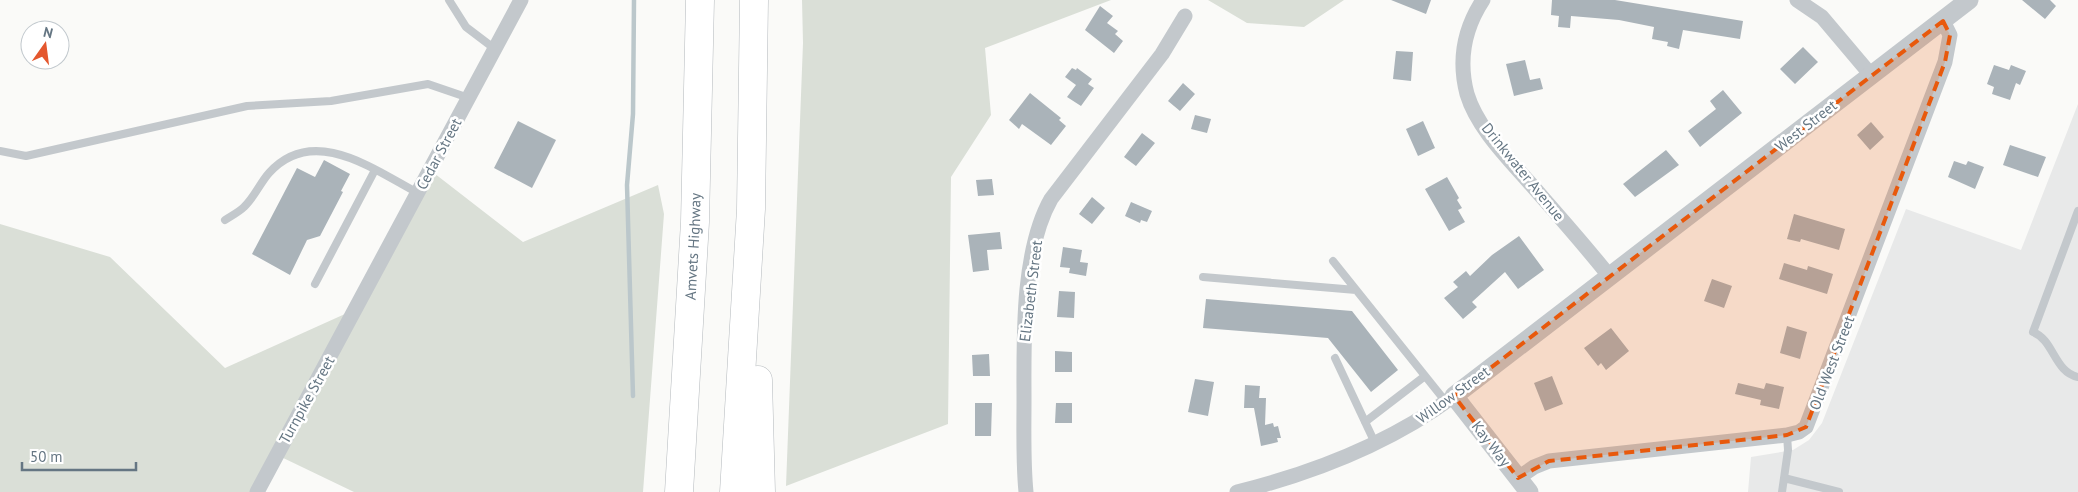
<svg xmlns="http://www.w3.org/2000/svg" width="2078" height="492" font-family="'PT Sans',sans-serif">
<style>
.built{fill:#e8e9e9}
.green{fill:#dadfd7}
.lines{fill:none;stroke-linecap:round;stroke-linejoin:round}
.stream{stroke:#bbc7cb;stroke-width:4.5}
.building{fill:#aab3b9}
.motorway-casing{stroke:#b4b9bd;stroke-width:29}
.service{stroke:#c3c8cc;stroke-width:8}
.minor{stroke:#c3c8cc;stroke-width:15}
.tertiary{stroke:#c3c8cc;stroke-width:19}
.motorway{stroke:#fff;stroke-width:28}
.marked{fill:#e8590c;fill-opacity:0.2;stroke:#e8590c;stroke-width:4;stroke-dasharray:10 6;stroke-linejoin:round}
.labels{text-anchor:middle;stroke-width:5;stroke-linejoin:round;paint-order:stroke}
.street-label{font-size:15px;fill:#657683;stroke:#fff}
</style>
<rect width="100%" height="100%" fill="#fafaf8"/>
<path class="built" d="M 2078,104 L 2078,492 L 1748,492 L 1751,457 L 1793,450 L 1809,440 L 1822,423 L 1906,209 L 2021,250 Z"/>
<path class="green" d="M 802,0 L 1111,0 L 985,48 L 991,115 L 951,177 L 948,424 L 786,486 L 803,43 Z
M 1208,0 L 1344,0 L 1304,27 L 1247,23 Z
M 430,170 L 523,242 L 658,185 L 664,214 L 643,492 L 354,492 L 277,455 L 257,492 L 0,492 L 0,224 L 110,257 L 225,368 L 356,309 Z"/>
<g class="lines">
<path class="stream" d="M 633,396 L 627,185 L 633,114 L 634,0"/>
</g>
<path class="building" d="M 1391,0 L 1431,0 L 1426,14 Z
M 1552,0 L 1615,0 L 1743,21 L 1740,39 L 1683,30 L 1679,49 L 1667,46 L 1668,42 L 1652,39 L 1654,27 L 1619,20 L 1571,16 L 1570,28 L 1558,27 L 1559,16 L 1551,15 Z
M 2022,0 L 2050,0 L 2056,6 L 2045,19 Z
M 1100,6 L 1113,16 L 1107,23 L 1118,31 L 1115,34 L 1123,41 L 1114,53 L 1085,30 Z
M 1803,47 L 1818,62 L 1795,84 L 1780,69 Z
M 1396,51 L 1413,52 L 1411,81 L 1393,79 Z
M 1525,60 L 1530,80 L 1540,78 L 1543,89 L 1514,96 L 1506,64 Z
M 1994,65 L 2009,70 L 2011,65 L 2026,71 L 2020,85 L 2016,83 L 2010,100 L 1992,94 L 1994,87 L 1987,84 Z
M 1072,68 L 1076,70 L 1077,68 L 1092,79 L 1088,84 L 1094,88 L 1081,106 L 1067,97 L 1076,85 L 1065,77 Z
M 1183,83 L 1195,94 L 1180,111 L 1168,101 Z
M 1723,90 L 1742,113 L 1700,147 L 1688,131 L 1716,109 L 1710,101 Z
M 1030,93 L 1061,118 L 1059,120 L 1066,126 L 1051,145 L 1022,124 L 1019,129 L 1009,120 Z
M 1195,115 L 1211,119 L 1207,133 L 1191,129 Z
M 518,121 L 556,140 L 532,188 L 494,168 Z
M 1423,121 L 1435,148 L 1418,156 L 1406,129 Z
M 1871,122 L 1884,137 L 1870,150 L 1857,135 Z
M 1142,133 L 1155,143 L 1136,166 L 1124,157 Z
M 2010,145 L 2046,157 L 2038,177 L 2003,165 Z
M 1666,150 L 1679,165 L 1635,197 L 1623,184 Z
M 324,160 L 350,174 L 341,191 L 343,192 L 320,236 L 307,240 L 290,275 L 252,254 L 297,168 L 315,177 Z
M 1954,161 L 1966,165 L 1968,161 L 1984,167 L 1975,189 L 1948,177 Z
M 1447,177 L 1459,198 L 1457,200 L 1462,208 L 1458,210 L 1465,222 L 1449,231 L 1425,189 Z
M 992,179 L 994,195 L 978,196 L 976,180 Z
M 1092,197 L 1105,208 L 1092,224 L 1079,214 Z
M 1131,202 L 1152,211 L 1147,222 L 1141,220 L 1140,223 L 1125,216 Z
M 1794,214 L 1845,229 L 1839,250 L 1801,239 L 1800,242 L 1787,239 Z
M 1000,232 L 1002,249 L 987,250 L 989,270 L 973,272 L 968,235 Z
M 1519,236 L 1544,270 L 1518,289 L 1505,272 L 1472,302 L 1477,307 L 1463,319 L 1444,298 L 1458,287 L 1453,282 L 1466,271 L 1470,276 L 1492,255 Z
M 1063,247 L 1082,250 L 1080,262 L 1088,263 L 1086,276 L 1069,273 L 1070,268 L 1060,267 Z
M 1784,263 L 1807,270 L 1808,266 L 1833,274 L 1827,294 L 1779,279 Z
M 1712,279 L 1732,286 L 1724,308 L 1704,301 Z
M 1059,291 L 1075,292 L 1074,318 L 1057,317 Z
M 1206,299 L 1352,311 L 1398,370 L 1371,392 L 1328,338 L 1203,328 Z
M 1787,326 L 1807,332 L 1800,359 L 1780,353 Z
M 1611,328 L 1629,351 L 1606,370 L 1601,363 L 1598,366 L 1584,348 Z
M 1055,351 L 1072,352 L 1072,372 L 1055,372 Z
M 989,354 L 990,376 L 973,376 L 972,355 Z
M 1552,376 L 1563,404 L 1545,411 L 1534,383 Z
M 1195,379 L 1214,382 L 1208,416 L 1188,412 Z
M 1738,383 L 1764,389 L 1766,383 L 1784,387 L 1779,409 L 1760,405 L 1761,400 L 1735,394 Z
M 1245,385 L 1260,386 L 1259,398 L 1266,398 L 1265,425 L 1273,423 L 1274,427 L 1278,426 L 1281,438 L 1277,438 L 1278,442 L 1261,446 L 1254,408 L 1244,408 Z
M 975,403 L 992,403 L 991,436 L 975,436 Z
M 1056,403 L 1072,403 L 1072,423 L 1055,423 Z"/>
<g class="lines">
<g class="motorway-casing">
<g id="motorway">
<path d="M 758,380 L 761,492"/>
<path id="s1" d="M 679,492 L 695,222 L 700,0"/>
<path d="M 734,492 L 751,209 L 754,0"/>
</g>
</g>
<path class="service" d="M 449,0 L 466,27 L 495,49
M 0,151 L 26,156 L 247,106 L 331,101 L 428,84 L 469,98
M 2078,211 L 2033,332 C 2054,340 2054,372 2078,377
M 225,220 C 231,216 239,212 244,207 C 254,198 260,183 269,173 C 313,124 373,169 418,193
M 1333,261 L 1446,402
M 1203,277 L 1356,290
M 315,284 L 375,170
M 1335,358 L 1375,443
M 1365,422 L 1425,376
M 1784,478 L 1839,492
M 1782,492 L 1788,450 L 1787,435"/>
<path class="minor" d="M 1483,0 C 1464,29 1458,60 1467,94 C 1477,127 1506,156 1528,181 C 1556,213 1584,244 1610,277
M 1797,0 L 1822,17 L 1871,75
M 1518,478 L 1534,467 L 1549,461 L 1787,435 L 1799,432 L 1806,427 L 1945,62 L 1950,35 L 1943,21
M 257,492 L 521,0
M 1026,492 C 1023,462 1024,431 1024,401 C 1024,341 1021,252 1051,199 L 1162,54 L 1185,16
M 1237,492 C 1314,473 1390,443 1454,396"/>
<path class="tertiary" d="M 1529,492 L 1454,396 L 1969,0"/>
<use href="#motorway" class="motorway"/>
</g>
<path class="marked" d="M 1943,21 L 1950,35 L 1945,62 L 1806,427 L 1787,435 L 1549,461 L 1518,478 L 1454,396 Z"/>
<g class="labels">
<g class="street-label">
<text transform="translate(1806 126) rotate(-38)" y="5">West Street</text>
<text transform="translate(439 154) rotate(-62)" y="5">Cedar Street</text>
<text transform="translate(1523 172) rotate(51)" y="5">Drinkwater Avenue</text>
<text dy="5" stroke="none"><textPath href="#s1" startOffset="246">Amvets Highway</textPath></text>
<text transform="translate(1031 291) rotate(-83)" y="5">Elizabeth Street</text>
<text transform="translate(1832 363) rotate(-69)" y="5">Old West Street</text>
<text transform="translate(1453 395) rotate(-36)" y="5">Willow Street</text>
<text transform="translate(307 400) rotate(-61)" y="5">Turnpike Street</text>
<text transform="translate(1491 444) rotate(52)" y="5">Kay Way</text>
</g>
</g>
<g transform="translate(45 45) rotate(14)"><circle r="24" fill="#ffffff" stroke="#c1c8cd"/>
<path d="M0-4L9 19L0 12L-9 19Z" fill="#e4572e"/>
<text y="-8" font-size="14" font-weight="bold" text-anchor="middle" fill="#657683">N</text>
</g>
<path d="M22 462v8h114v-8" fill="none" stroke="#657683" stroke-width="2.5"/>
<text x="30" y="462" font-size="15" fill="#657683" stroke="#ffffff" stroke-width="4" paint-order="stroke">50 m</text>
</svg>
